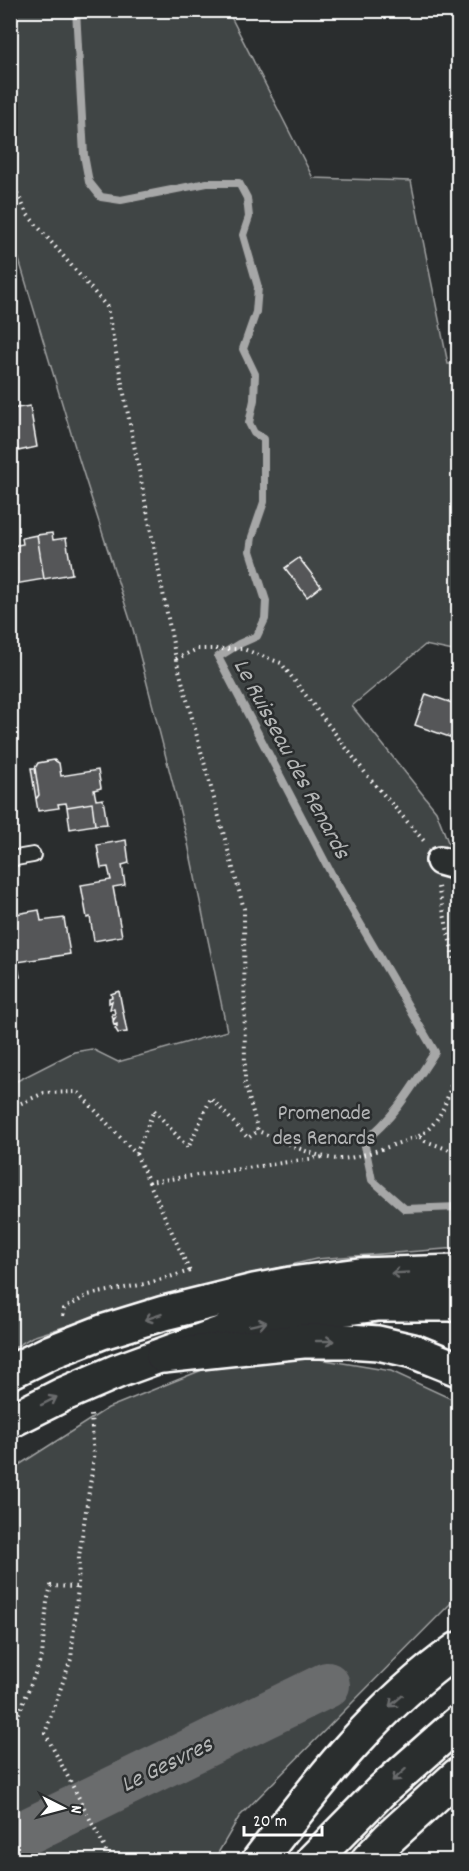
<svg xmlns="http://www.w3.org/2000/svg" width="469" height="1871" font-family="Dekko,sans-serif">
<style>
.green{fill:#414445;stroke:#a0a2a2;stroke-width:1.5}
.water{fill:#6a6c6d;stroke:#a6a7a7;stroke-width:1.5}
.lines{fill:none;stroke-linecap:round;stroke-linejoin:round}
.stream{stroke:#a6a7a7;stroke-width:8}
.river{stroke:#6a6c6d;stroke-width:46}
.building{fill:#555758;stroke:#fff;stroke-width:1.5}
.lane-casing{stroke:#fff;stroke-width:18}
.street-casing{stroke:#fff;stroke-width:32}
.secondary-casing{stroke:#fff;stroke-width:38}
.highway-casing{stroke:#fff;stroke-width:38}
.path{stroke:#fff;stroke-width:4;stroke-dasharray:1.5 4.5;stroke-linecap:butt}
.lane{stroke:#2a2d2e;stroke-width:14}
.street{stroke:#2a2d2e;stroke-width:27}
.secondary{stroke:#2a2d2e;stroke-width:33}
.highway{stroke:#2a2d2e;stroke-width:33}
.oneway{stroke:#6a6c6d}
.labels{text-anchor:middle;stroke-width:5;stroke-linejoin:round;paint-order:stroke}
.park-label{font-size:22px;fill:#b3b4b5;stroke:#2a2d2e}
.water-label{font-size:24px;font-style:italic;fill:#b4b6b6;stroke:#2a2d2e}
</style>
<rect width="100%" height="100%" fill="#2a2d2e"/>
<filter id="ink" filterUnits="userSpaceOnUse"><feTurbulence type="fractalNoise" baseFrequency=".0167" numOctaves="2"/><feDisplacementMap in="SourceGraphic" scale="12" xChannelSelector="R" yChannelSelector="G"/><feConvolveMatrix kernelMatrix="1 2 1 2 8 2 1 2 1" color-interpolation-filters="sRGB"/></filter>
<g filter="url(#ink)">
<path class="green" d="M 11,11 L 228,11 L 313,178 L 411,181 L 448,364 L 458,364 L 458,652 L 425,645 L 352,706 L 436,811 L 458,868 L 458,1248 L 316,1259 L 165,1295 L 32,1337 L 11,1350 L 11,1084 L 74,1052 L 92,1049 L 118,1062 L 227,1031 L 187,839 L 133,629 L 76,450 L 11,233 Z
M 307,1357 L 391,1371 L 458,1402 L 458,1596 L 239,1817 L 214,1860 L 27,1860 L 34,1852 L 22,1834 L 15,1812 L 11,1817 L 11,1470 L 108,1408 L 202,1370 Z"/>
<path class="water" d="M 15,1812 L 22,1834 L 34,1852 L 27,1860 L 11,1860 L 11,1817 Z"/>
<g class="lines">
<path class="stream" d="M 76,10 L 84,155 L 89,182 L 101,197 L 121,200 L 207,183 L 239,183 L 247,198 L 249,217 L 243,235 L 258,287 L 256,312 L 243,349 L 255,374 L 254,400 L 249,423 L 254,433 L 264,439 L 264,502 L 252,537 L 250,551 L 266,601 L 265,619 L 257,636 L 239,644 L 218,657 L 333,877 L 435,1052 C 414,1084 395,1118 364,1141 L 372,1180 L 405,1209 L 458,1207"/>
<path class="river" d="M 10,1848 L 22,1834 L 327,1685"/>
</g>
<path class="building" d="M 30,406 L 37,447 L 18,451 L 17,447 L 10,449 L 10,409 Z
M 52,533 L 53,540 L 66,538 L 72,574 L 44,579 L 37,535 Z
M 37,535 L 44,579 L 15,584 L 13,571 L 16,570 L 12,546 L 23,544 L 22,538 Z
M 299,558 L 321,586 L 307,597 L 285,568 Z
M 426,694 L 458,705 L 458,740 L 415,725 Z
M 54,760 L 59,763 L 61,776 L 98,770 L 101,788 L 94,790 L 96,800 L 103,799 L 107,824 L 95,825 L 92,803 L 67,807 L 66,803 L 58,804 L 59,808 L 38,811 L 36,799 L 39,795 L 35,768 L 38,763 Z
M 31,768 L 35,768 L 39,795 L 36,799 Z
M 92,803 L 95,825 L 70,829 L 67,807 Z
M 126,840 L 129,863 L 122,865 L 125,885 L 113,887 L 122,936 L 94,941 L 90,917 L 87,918 L 81,885 L 111,880 L 108,867 L 101,868 L 97,845 Z
M 39,910 L 41,921 L 64,918 L 70,954 L 17,962 L 20,977 L 10,979 L 10,915 Z
M 119,991 L 127,1032 L 118,1033 L 115,1028 L 117,1027 L 117,1024 L 114,1025 L 113,1021 L 115,1018 L 113,1019 L 112,1014 L 115,1014 L 114,1009 L 110,1009 L 112,1001 L 109,1003 L 109,998 L 112,997 L 111,994 Z"/>
<g class="lines">
<g class="lane-casing">
<path id="lane" d="M 10,859 L 33,855"/>
</g>
<g class="street-casing">
<path id="street" d="M 440,861 L 458,866"/>
</g>
<g class="secondary-casing">
<path id="secondary" d="M 10,1372 L 51,1352 L 102,1332 L 164,1313 L 254,1291 L 291,1284 L 359,1275 L 458,1272
M 10,1421 L 62,1395 L 118,1371 L 236,1328 L 303,1314 L 378,1304 L 458,1304"/>
</g>
<g class="highway-casing">
<path id="highway" d="M 163,1356 L 303,1341 L 348,1341 L 378,1343 L 413,1351 L 458,1369
M 259,1860 C 319,1782 376,1707 458,1649
M 313,1860 L 380,1792 L 458,1723
M 368,1860 L 389,1838 L 458,1775"/>
</g>
<path class="path" d="M 10,177 L 27,214 L 107,307 L 176,659 L 244,909 L 245,1083 L 258,1131 C 280,1140 315,1158 338,1159 C 356,1160 400,1142 419,1136 L 425,1141 L 458,1153
M 176,659 L 197,649 L 243,649 L 281,663 L 370,779 L 424,841
M 438,887 L 458,977
M 10,1108 L 44,1093 L 78,1092 L 136,1154 L 149,1182 L 323,1157
M 419,1136 C 448,1119 453,1079 458,1048
M 136,1154 L 154,1110 L 188,1148 L 211,1098 L 248,1138 L 258,1131
M 149,1182 L 190,1272
M 63,1316 L 64,1309 L 88,1295 L 145,1284 L 190,1271
M 91,1415 L 94,1458 L 79,1556 L 78,1587 L 71,1659 L 45,1733 L 104,1846 L 109,1860
M 10,1729 L 20,1711 L 42,1656 L 47,1602 L 51,1586 L 78,1587"/>
<use href="#lane" class="lane"/>
<use href="#street" class="street"/>
<use href="#secondary" class="secondary"/>
<use href="#highway" class="highway"/>
</g>
<defs><path id="oneway-shaft" d="M-6 0H5M1.5-3L5.5 0L1.5 3" fill="none" stroke-width="1.6" stroke-linecap="round" stroke-linejoin="round" transform="scale(1.5)"/></defs>
<g class="oneway">
<use href="#oneway-shaft" transform="translate(400 1273) rotate(177)"/>
<use href="#oneway-shaft" transform="translate(153 1317) rotate(161)"/>
<use href="#oneway-shaft" transform="translate(258 1324) rotate(-12)"/>
<use href="#oneway-shaft" transform="translate(325 1341)"/>
<use href="#oneway-shaft" transform="translate(49 1401) rotate(-27)"/>
<use href="#oneway-shaft" transform="translate(396 1701) rotate(139)"/>
<use href="#oneway-shaft" transform="translate(399 1775) rotate(138)"/>
</g>
</g>
<g class="labels">
<g class="park-label">
<text x="324" y="1119">Promenade<tspan x="324" dy="25">des Renards</tspan></text>
</g>
<g class="water-label">
<text transform="translate(293 758) rotate(62)" y="8">Le Ruisseau des Renards</text>
<text transform="translate(166 1763) rotate(-26)" y="8">Le Gesvres</text>
</g>
</g>
<rect width="469" height="1871" fill="none" stroke="#2a2d2e" stroke-width="36"/>
<rect x="18" y="18" width="433" height="1835" fill="none" stroke="#fff" stroke-width="2" filter="url(#ink)"/>
<g transform="translate(63 1808) rotate(96)" stroke="#2a2d2e" stroke-width="4.5" paint-order="stroke">
<path d="M0-4.5L10 22L0 15L-10 22Z" fill="#ffffff"/>
<text y="-9" font-size="16" font-weight="bold" text-anchor="middle" fill="#ffffff">N</text>
</g>
<path d="M244 1826v9h78v-9" fill="none" stroke="#ffffff" stroke-width="3"/>
<text x="253" y="1826" font-size="18" fill="#ffffff" stroke="#2a2d2e" stroke-width="4.5" paint-order="stroke">20 m</text>
</svg>
